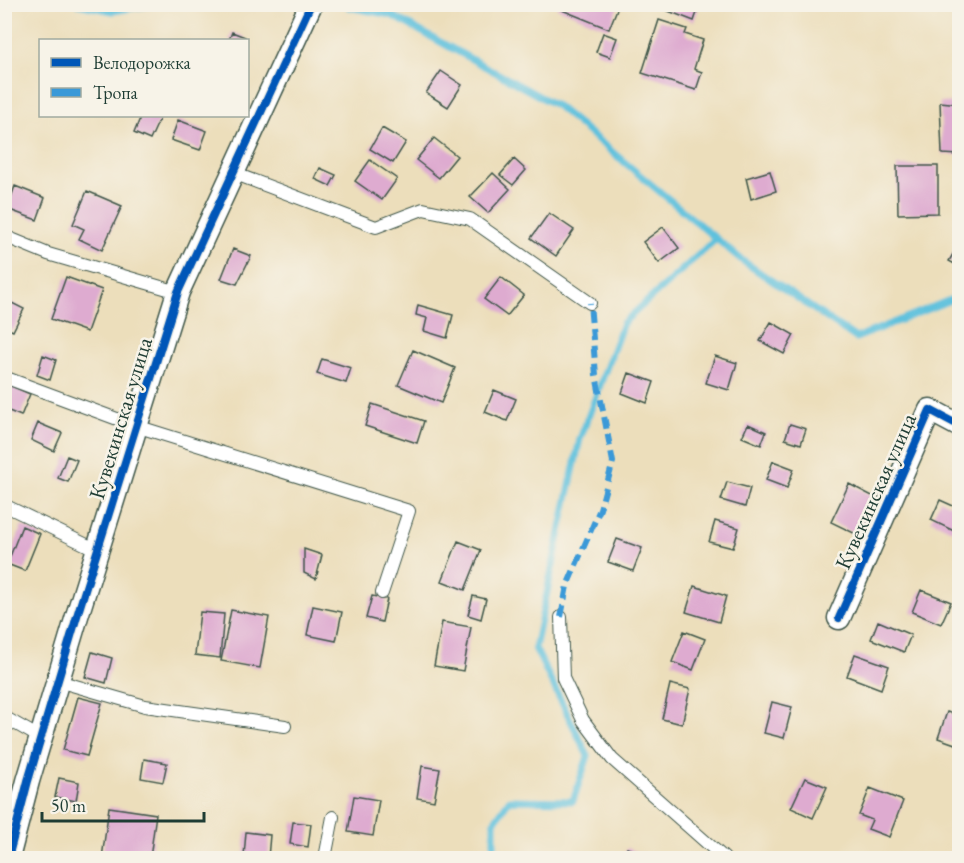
<svg xmlns="http://www.w3.org/2000/svg" width="964" height="863" font-family="'EB Garamond',serif">
<style>
.lines{fill:none;stroke-linecap:round;stroke-linejoin:round}
.stream{stroke:#5ec1dd;stroke-width:7}
.building{fill:#deabd0}
.lane-casing{stroke:#3e5548;stroke-width:14}
.street-casing{stroke:#3e5548;stroke-width:25}
.lane{stroke:#fff;stroke-width:12}
.street{stroke:#fff;stroke-width:22}
.quiet{stroke:#3a99d8;stroke-width:6;stroke-dasharray:12 6;stroke-linecap:butt}
.cycleway-casing{stroke:#f7f3e8;stroke-width:11}
.cycleway{stroke:#0057b8;stroke-width:8}
.labels{text-anchor:middle;stroke-width:5;stroke-linejoin:round;paint-order:stroke}
.street-label{font-size:22px;fill:#1f3d34;stroke:#f7f3e8}
</style>
<rect width="100%" height="100%" fill="#f7f3e8"/>
<filter id="ink" filterUnits="userSpaceOnUse"><feTurbulence type="fractalNoise" baseFrequency=".0167" numOctaves="2"/><feDisplacementMap in="SourceGraphic" scale="12" xChannelSelector="R" yChannelSelector="G"/><feConvolveMatrix kernelMatrix="1 2 1 2 8 2 1 2 1" color-interpolation-filters="sRGB"/></filter>
<filter id="wash" filterUnits="userSpaceOnUse"><feTurbulence type="fractalNoise" baseFrequency=".008" numOctaves="4" result="noise"/><feDisplacementMap in="SourceGraphic" scale="24" xChannelSelector="R" yChannelSelector="G"/><feGaussianBlur stdDeviation="1.35" result="paint"/><feColorMatrix in="noise" values="0 0 0 0 0 0 0 0 0 0 0 0 0 0 0 0 0 1.4 0 .05"/><feComposite in="paint" operator="in"/></filter>
<g filter="url(#wash)">
<rect width="100%" height="100%" fill="#ecdebb"/>
<g class="lines">
<path class="stream" d="M 78,4 L 113,11 L 155,4
M 349,7 L 391,15 L 557,106 L 743,261 L 856,338 L 960,296
M 494,858 L 494,822 L 509,800 L 573,801 L 588,756 L 535,648 L 580,439 L 623,323 L 716,239"/>
</g>
<g id="blocks">
<path class="building" d="M 558,4 L 619,4 L 609,29 L 557,8 Z
M 664,4 L 700,4 L 694,21 L 663,9 Z
M 659,20 L 687,29 L 685,34 L 703,40 L 694,69 L 702,72 L 696,90 L 642,73 Z
M 232,32 L 245,37 L 244,40 L 229,40 Z
M 603,33 L 617,38 L 610,57 L 596,52 Z
M 441,71 L 462,85 L 448,107 L 426,93 Z
M 940,102 L 960,104 L 960,155 L 942,154 Z
M 141,116 L 154,116 L 160,118 L 150,140 L 134,133 Z
M 178,120 L 207,131 L 200,150 L 171,140 Z
M 382,128 L 406,142 L 393,163 L 370,149 Z
M 434,138 L 457,156 L 439,178 L 416,160 Z
M 514,159 L 526,170 L 513,185 L 500,175 Z
M 370,160 L 397,179 L 382,200 L 355,181 Z
M 897,166 L 938,166 L 938,213 L 898,214 Z
M 320,168 L 336,175 L 330,186 L 315,179 Z
M 770,171 L 776,191 L 751,199 L 746,178 Z
M 493,173 L 510,189 L 488,213 L 470,197 Z
M 15,186 L 45,198 L 37,220 L 7,209 Z
M 87,191 L 122,206 L 102,250 L 79,239 L 84,229 L 73,224 Z
M 549,213 L 574,230 L 556,256 L 531,238 Z
M 663,227 L 679,248 L 659,263 L 643,242 Z
M 960,242 L 960,267 L 949,261 Z
M 233,249 L 251,256 L 237,284 L 221,279 Z
M 66,277 L 102,290 L 87,332 L 51,319 Z
M 501,277 L 524,295 L 507,316 L 484,299 Z
M 4,299 L 24,309 L 13,331 L 4,327 Z
M 418,305 L 453,315 L 447,338 L 424,331 L 427,318 L 416,315 Z
M 771,322 L 794,335 L 784,354 L 760,341 Z
M 413,350 L 455,368 L 441,403 L 398,385 Z
M 43,355 L 56,360 L 50,380 L 37,375 Z
M 715,356 L 737,363 L 729,390 L 706,383 Z
M 322,359 L 351,368 L 346,383 L 317,374 Z
M 629,373 L 654,382 L 647,403 L 622,393 Z
M 4,383 L 30,394 L 21,416 L 4,409 Z
M 494,390 L 516,399 L 507,421 L 485,412 Z
M 372,404 L 424,421 L 417,443 L 365,426 Z
M 38,423 L 62,433 L 54,451 L 31,440 Z
M 748,424 L 766,432 L 761,445 L 742,437 Z
M 790,424 L 806,429 L 801,444 L 785,439 Z
M 67,456 L 77,460 L 68,482 L 58,478 Z
M 773,461 L 794,469 L 787,488 L 766,480 Z
M 727,482 L 750,488 L 745,507 L 721,500 Z
M 849,484 L 884,502 L 866,539 L 831,522 Z
M 940,500 L 960,509 L 960,524 L 956,532 L 931,520 Z
M 715,521 L 739,528 L 733,548 L 709,542 Z
M 22,526 L 40,534 L 25,571 L 7,564 Z
M 617,539 L 642,548 L 633,571 L 608,562 Z
M 458,541 L 481,550 L 465,590 L 442,581 Z
M 304,549 L 322,555 L 316,579 L 304,573 Z
M 694,586 L 726,596 L 719,622 L 686,612 Z
M 921,590 L 951,602 L 941,624 L 912,612 Z
M 372,596 L 387,599 L 382,622 L 366,618 Z
M 473,596 L 486,599 L 481,619 L 468,615 Z
M 313,606 L 342,612 L 336,641 L 307,635 Z
M 231,610 L 269,617 L 260,668 L 221,661 Z
M 200,612 L 224,614 L 220,658 L 195,655 Z
M 878,621 L 911,635 L 904,652 L 871,639 Z
M 442,622 L 471,627 L 463,671 L 434,666 Z
M 684,631 L 705,639 L 693,670 L 672,662 Z
M 92,652 L 112,658 L 106,683 L 85,677 Z
M 855,654 L 889,666 L 881,689 L 847,676 Z
M 670,684 L 690,689 L 682,724 L 662,719 Z
M 78,697 L 102,703 L 87,756 L 63,750 Z
M 772,702 L 792,707 L 784,738 L 764,733 Z
M 947,712 L 960,716 L 960,742 L 958,745 L 938,738 Z
M 144,759 L 167,763 L 163,782 L 141,778 Z
M 422,766 L 440,769 L 434,801 L 417,798 Z
M 59,778 L 79,782 L 76,801 L 55,797 Z
M 805,778 L 827,787 L 813,818 L 791,808 Z
M 870,788 L 903,801 L 889,837 L 868,829 L 872,820 L 859,815 Z
M 354,796 L 379,800 L 373,836 L 348,832 Z
M 109,807 L 156,814 L 150,858 L 102,858 Z
M 293,822 L 311,824 L 308,847 L 290,844 Z
M 246,832 L 270,835 L 268,858 L 244,856 Z
M 627,848 L 654,858 L 623,858 Z"/>
</g>
</g>
<g filter="url(#ink)">
<use href="#blocks" fill-opacity="0" stroke="#3e5548" stroke-width="1.5"/>
<g class="lines">
<g class="lane-casing">
<path id="lane" d="M 233,173 L 376,227 L 423,209 L 470,219 L 590,303
M 4,236 L 48,254 L 178,292
M 4,377 L 136,426 L 409,511 L 382,593
M 4,505 L 97,550
M 561,617 L 563,678 L 583,720 L 612,759 L 724,858
M 58,681 L 145,706 L 285,726
M 4,717 L 41,738
M 325,858 L 333,817"/>
</g>
<g class="street-casing">
<path id="street" d="M 839,618 L 930,410 L 960,426
M 8,858 L 28,781 L 77,616 L 178,292 L 311,4"/>
</g>
<use href="#lane" class="lane"/>
<use href="#street" class="street"/>
<path class="quiet" d="M 561,617 L 567,586 L 600,509 L 613,462 L 596,375 L 590,303"/>
<g class="cycleway-casing">
<path id="cycleway" d="M 839,618 L 930,410 L 960,426
M 8,858 L 28,781 L 77,616 L 178,292 L 311,4"/>
</g>
<use href="#cycleway" class="cycleway"/>
</g>
</g>
<g class="labels">
<g class="street-label">
<text transform="translate(120 418) rotate(-73)" y="8">Кувекинская улица</text>
<text transform="translate(875 491) rotate(-66)" y="8">Кувекинская улица</text>
</g>
</g>
<rect width="964" height="863" fill="none" stroke="#f7f3e8" stroke-width="24"/>
<rect x="39" y="39" width="210" height="78" fill="#f7f3e8" stroke="#a1aaa0" stroke-width="1.5"/>
<rect x="51" y="58" width="30" height="9" fill="#0057b8" stroke="#a1aaa0" stroke-width="1.5"/>
<text x="93" y="69" font-size="18" fill="#1f3d34">Велодорожка</text>
<rect x="51" y="88" width="30" height="9" fill="#3a99d8" stroke="#a1aaa0" stroke-width="1.5"/>
<text x="93" y="99" font-size="18" fill="#1f3d34">Тропа</text>
<path d="M42 812v9h162v-9" fill="none" stroke="#1f3d34" stroke-width="3"/>
<text x="51" y="812" font-size="18" fill="#1f3d34" stroke="#f7f3e8" stroke-width="4.5" paint-order="stroke">50 m</text>
</svg>
